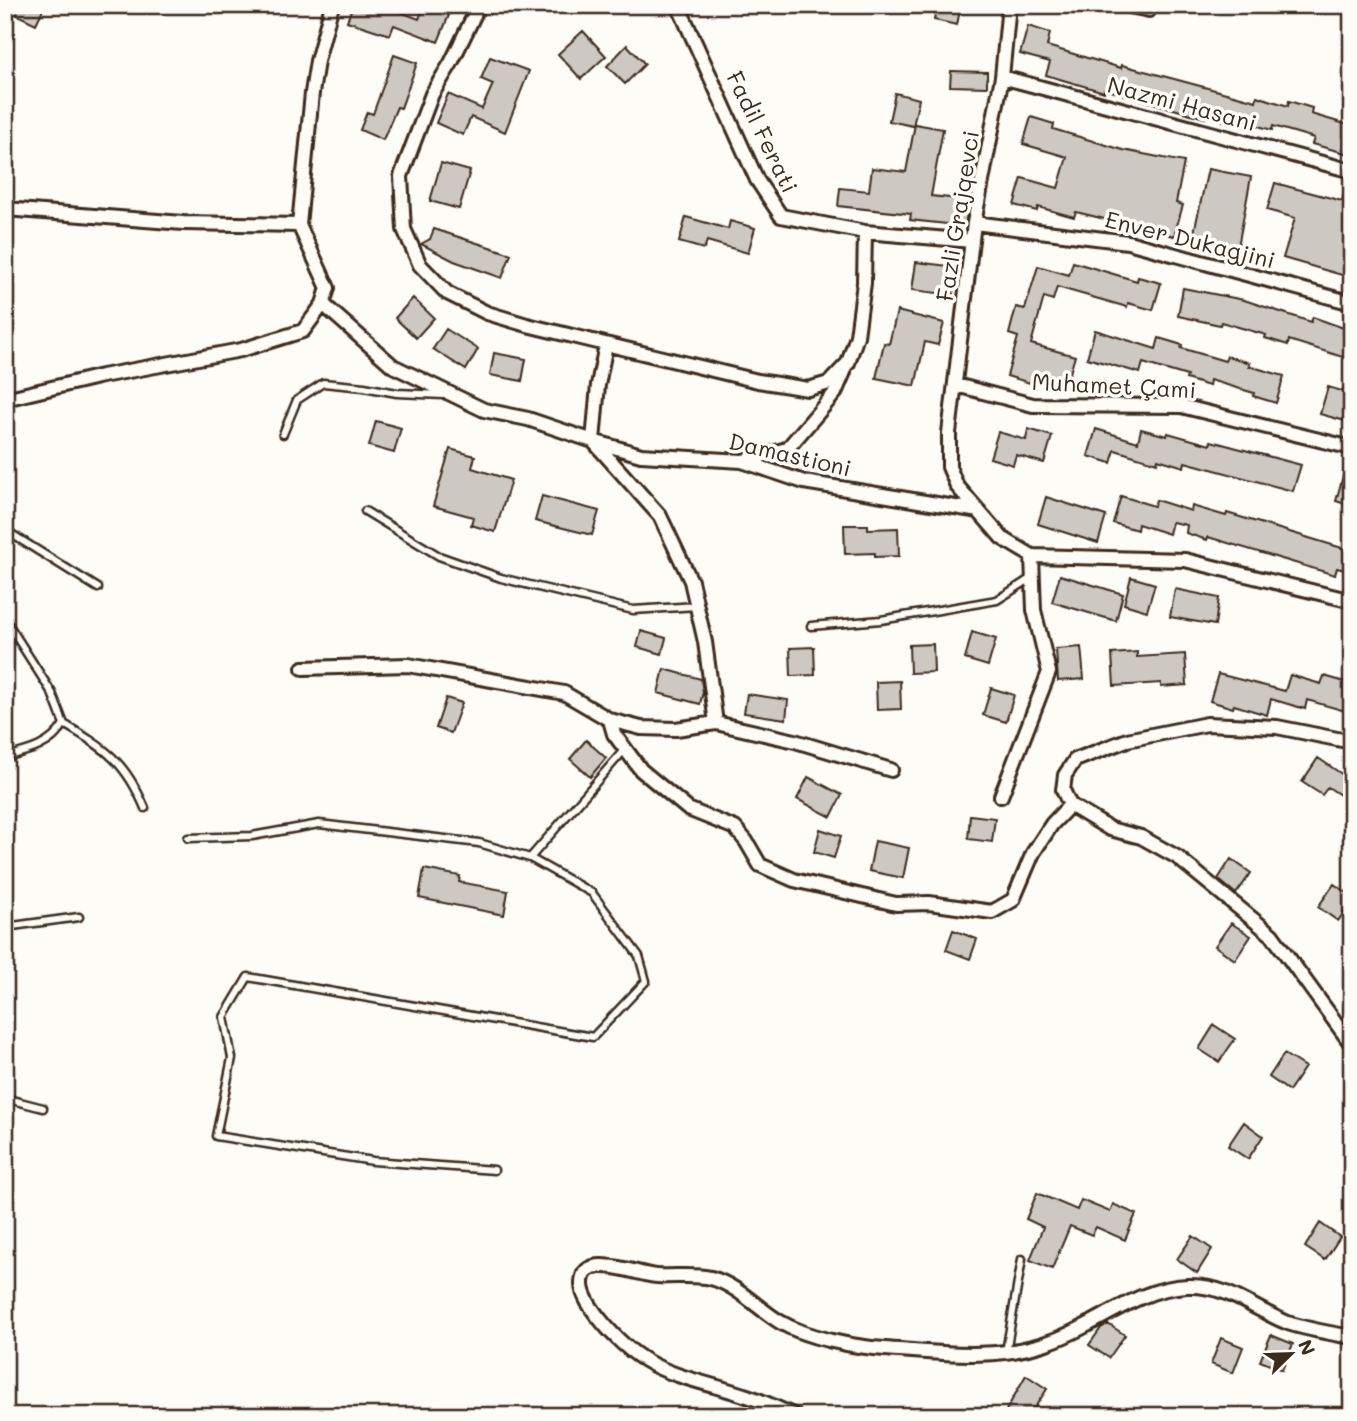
<svg xmlns="http://www.w3.org/2000/svg" width="1357" height="1421" font-family="Mali,sans-serif">
<style>
.building{fill:#cdc8c2;stroke:#3b2a1e;stroke-width:2}
.lines{fill:none;stroke-linecap:round;stroke-linejoin:round}
.service-casing{stroke:#3b2a1e;stroke-width:11}
.minor-casing{stroke:#3b2a1e;stroke-width:18}
.service{stroke:#fdfcf7;stroke-width:6}
.minor{stroke:#fdfcf7;stroke-width:12}
.labels{text-anchor:middle;stroke-width:7;stroke-linejoin:round;paint-order:stroke}
.street-label{font-size:23px;fill:#3b2a1e;stroke:#fdfcf7}
</style>
<rect width="100%" height="100%" fill="#fdfcf7"/>
<filter id="ink" filterUnits="userSpaceOnUse"><feTurbulence type="fractalNoise" baseFrequency=".0143" numOctaves="2"/><feDisplacementMap in="SourceGraphic" scale="14" xChannelSelector="R" yChannelSelector="G"/><feConvolveMatrix kernelMatrix="1 2 1 2 8 2 1 2 1" color-interpolation-filters="sRGB"/></filter>
<g filter="url(#ink)">
<path class="building" d="M 5,5 L 45,5 L 36,24 L 5,9 Z
M 353,5 L 382,5 L 419,19 L 424,6 L 449,15 L 438,42 L 394,25 L 390,35 L 347,21 Z
M 937,5 L 961,5 L 957,25 L 934,20 Z
M 1028,26 L 1050,33 L 1047,46 L 1121,68 L 1122,65 L 1256,101 L 1257,96 L 1288,106 L 1289,101 L 1312,108 L 1311,114 L 1352,126 L 1352,155 L 1312,144 L 1314,138 L 1273,126 L 1272,130 L 1241,121 L 1239,125 L 1206,116 L 1205,118 L 1104,89 L 1104,92 L 1046,75 L 1050,62 L 1020,54 Z
M 583,31 L 606,56 L 581,79 L 558,54 Z
M 627,45 L 645,64 L 625,84 L 607,66 Z
M 394,55 L 417,63 L 401,108 L 397,107 L 383,140 L 360,130 L 367,112 L 373,114 Z
M 490,57 L 529,71 L 505,132 L 471,117 L 463,135 L 436,123 L 448,94 L 482,109 L 493,84 L 481,79 Z
M 951,71 L 987,72 L 987,87 L 950,86 Z
M 895,93 L 919,99 L 913,126 L 889,121 Z
M 1031,117 L 1054,124 L 1053,129 L 1123,150 L 1184,162 L 1176,203 L 1183,205 L 1174,236 L 1076,212 L 1074,217 L 1038,207 L 1037,211 L 1014,205 L 1022,178 L 1058,188 L 1067,157 L 1023,144 Z
M 915,124 L 943,129 L 931,196 L 969,200 L 965,226 L 910,220 L 911,214 L 838,206 L 840,188 L 869,191 L 872,168 L 906,172 Z
M 441,163 L 470,171 L 459,209 L 430,201 Z
M 1208,169 L 1251,177 L 1237,252 L 1215,247 L 1216,244 L 1193,237 Z
M 1348,179 L 1352,180 L 1352,278 L 1283,258 L 1295,218 L 1267,210 L 1275,183 L 1342,201 Z
M 686,217 L 728,229 L 730,221 L 755,228 L 748,253 L 707,241 L 704,249 L 679,242 Z
M 434,229 L 511,254 L 502,278 L 454,261 L 421,244 L 430,239 Z
M 916,262 L 957,267 L 953,295 L 912,290 Z
M 1073,262 L 1137,281 L 1138,277 L 1161,283 L 1153,310 L 1128,303 L 1127,307 L 1057,287 L 1053,300 L 1044,297 L 1031,344 L 1075,356 L 1067,383 L 1033,373 L 1030,383 L 1007,376 L 1018,337 L 1009,334 L 1016,307 L 1025,309 L 1038,266 L 1069,275 Z
M 1183,288 L 1244,300 L 1311,322 L 1313,317 L 1352,331 L 1352,360 L 1289,340 L 1288,345 L 1265,338 L 1266,335 L 1221,322 L 1220,325 L 1178,316 Z
M 413,298 L 434,318 L 416,338 L 395,318 Z
M 897,311 L 944,323 L 938,345 L 925,342 L 915,386 L 876,378 L 884,343 L 889,344 Z
M 446,329 L 478,349 L 466,370 L 433,349 Z
M 1095,330 L 1156,349 L 1159,338 L 1182,345 L 1181,348 L 1225,361 L 1227,356 L 1250,363 L 1249,366 L 1284,376 L 1276,403 L 1253,396 L 1254,393 L 1210,380 L 1209,386 L 1186,379 L 1187,376 L 1143,363 L 1140,373 L 1087,358 Z
M 494,353 L 526,359 L 522,381 L 490,375 Z
M 1328,387 L 1352,394 L 1352,423 L 1320,414 Z
M 376,421 L 401,428 L 394,453 L 369,446 Z
M 1028,429 L 1052,436 L 1044,463 L 1016,455 L 1013,465 L 990,458 L 998,432 L 1026,440 Z
M 1096,429 L 1138,442 L 1141,429 L 1167,436 L 1168,433 L 1210,445 L 1211,441 L 1301,465 L 1293,491 L 1185,462 L 1184,467 L 1158,459 L 1157,463 L 1115,450 L 1111,463 L 1088,456 Z
M 450,449 L 475,456 L 472,468 L 511,480 L 495,532 L 471,525 L 473,517 L 433,506 Z
M 1348,458 L 1352,458 L 1352,506 L 1336,501 Z
M 542,496 L 599,511 L 592,535 L 535,521 Z
M 1121,496 L 1154,506 L 1156,500 L 1191,511 L 1192,506 L 1226,516 L 1227,513 L 1352,551 L 1352,572 L 1337,568 L 1335,575 L 1208,537 L 1207,540 L 1186,533 L 1187,525 L 1172,522 L 1169,534 L 1138,524 L 1137,530 L 1113,523 Z
M 1046,497 L 1106,516 L 1098,543 L 1038,524 Z
M 844,525 L 868,525 L 868,529 L 898,528 L 899,556 L 875,557 L 875,553 L 845,554 Z
M 1060,575 L 1123,594 L 1116,621 L 1052,602 Z
M 1131,577 L 1155,584 L 1147,611 L 1124,604 Z
M 1175,589 L 1219,598 L 1215,625 L 1170,617 Z
M 641,631 L 666,638 L 662,654 L 637,647 Z
M 972,632 L 996,639 L 988,666 L 965,659 Z
M 933,644 L 934,672 L 910,673 L 909,645 Z
M 814,647 L 815,675 L 791,676 L 790,648 Z
M 1081,647 L 1084,679 L 1058,681 L 1056,649 Z
M 1137,652 L 1137,657 L 1185,654 L 1187,685 L 1161,687 L 1161,683 L 1114,686 L 1112,654 Z
M 664,669 L 701,679 L 703,692 L 700,704 L 658,693 Z
M 1218,674 L 1285,691 L 1290,675 L 1321,684 L 1324,676 L 1352,684 L 1352,713 L 1307,700 L 1305,709 L 1271,699 L 1267,715 L 1234,705 L 1233,708 L 1210,701 Z
M 900,681 L 901,709 L 877,710 L 876,682 Z
M 991,688 L 1014,695 L 1006,722 L 983,715 Z
M 747,694 L 788,700 L 786,719 L 744,713 Z
M 446,698 L 462,703 L 451,733 L 436,728 Z
M 586,740 L 606,758 L 590,777 L 570,759 Z
M 1318,758 L 1352,781 L 1352,803 L 1328,787 L 1322,795 L 1302,782 Z
M 808,777 L 842,795 L 831,817 L 797,799 Z
M 970,815 L 995,818 L 992,842 L 968,839 Z
M 820,829 L 841,836 L 834,858 L 814,852 Z
M 875,841 L 909,848 L 903,878 L 869,871 Z
M 1231,859 L 1251,873 L 1236,894 L 1218,879 Z
M 424,869 L 460,876 L 459,882 L 508,891 L 504,915 L 419,898 Z
M 1334,884 L 1352,896 L 1352,901 L 1338,921 L 1318,907 Z
M 1231,923 L 1251,936 L 1235,960 L 1215,946 Z
M 953,930 L 977,939 L 970,959 L 946,950 Z
M 1214,1025 L 1235,1039 L 1219,1062 L 1199,1049 Z
M 1284,1054 L 1305,1067 L 1289,1091 L 1269,1077 Z
M 1244,1122 L 1263,1136 L 1248,1159 L 1228,1146 Z
M 1037,1193 L 1077,1210 L 1081,1200 L 1110,1212 L 1113,1204 L 1136,1214 L 1125,1240 L 1096,1227 L 1092,1235 L 1070,1226 L 1052,1269 L 1030,1260 L 1043,1227 L 1026,1219 Z
M 1320,1223 L 1340,1237 L 1325,1260 L 1305,1247 Z
M 1193,1236 L 1212,1249 L 1197,1273 L 1177,1259 Z
M 1108,1324 L 1125,1335 L 1109,1358 L 1089,1345 L 1101,1328 Z
M 1271,1335 L 1293,1344 L 1282,1370 L 1260,1361 Z
M 1221,1338 L 1243,1347 L 1233,1373 L 1211,1364 Z
M 1026,1375 L 1047,1389 L 1029,1416 L 1003,1416 Z"/>
<g class="lines">
<g class="service-casing">
<path id="service" d="M 283,434 L 297,400 L 323,383 L 364,387 L 397,393 L 444,395
M 365,511 L 439,556 L 501,578 L 633,610 L 697,606
M 5,530 L 98,588
M 5,619 L 52,693 L 64,724 C 51,746 29,751 5,757
M 811,626 L 881,620 L 997,600 L 1033,577
M 64,724 C 106,749 125,761 145,808
M 188,838 L 252,836 L 319,824 L 479,843 L 530,858 L 625,749
M 5,927 L 79,917
M 5,1096 L 12,1100 L 43,1108
M 494,1170 L 373,1161 L 216,1136 L 232,1058 L 224,1017 L 248,977 L 593,1037 L 646,981 L 639,956 L 592,893 L 530,858
M 1006,1352 L 1022,1259"/>
</g>
<g class="minor-casing">
<path id="minor" d="M 479,5 L 451,63 L 432,94 L 401,176 L 404,229 L 420,265 L 447,293 L 487,313 L 527,325 L 758,381 L 808,389 L 829,383 L 848,363 L 857,336 L 864,283 L 865,232
M 678,5 L 757,180 L 781,216 L 865,232 L 972,241
M 1009,5 L 1002,77 L 974,223 L 949,433 L 949,467 L 957,486 L 1002,538 L 1032,556 L 1185,560 L 1352,601
M 1125,5 L 1149,10
M 1002,77 L 1352,171
M 5,209 L 183,223 L 299,225
M 974,223 L 1128,242 L 1352,303
M 323,304 L 393,366 L 484,410 L 528,419 L 593,441 L 660,516 L 691,581 L 705,642 L 716,723
M 606,345 L 598,385 L 593,441 L 641,455 L 742,461 L 804,482 L 979,511
M 956,385 L 1033,405 L 1181,406 L 1352,448
M 5,399 L 102,376 L 241,350 L 303,331 L 323,304 L 328,288 L 299,225 L 312,93 L 317,61 L 332,5
M 743,461 L 787,449 L 835,393 L 844,372
M 303,668 L 408,665 L 564,693 L 610,720 L 641,728 L 676,729 L 716,723 L 795,741 L 891,770
M 610,720 L 614,734 L 641,770 L 688,809 L 735,828 L 746,841 L 760,865 L 794,880 L 896,904 L 929,903 L 992,912 L 1013,900 L 1033,853 L 1052,824 L 1070,805
M 1352,742 L 1277,727 L 1207,724 L 1127,740 L 1075,760 L 1065,775 L 1063,790 L 1070,805 L 1110,829 L 1141,837 L 1177,857 L 1272,935 L 1352,1045
M 1001,796 L 1049,672 L 1034,610 L 1032,556
M 795,1416 C 778,1409 761,1400 744,1395 C 680,1374 644,1375 599,1318 C 591,1308 582,1296 582,1284 C 581,1249 640,1276 657,1276 C 675,1277 694,1274 711,1278 C 737,1285 757,1308 780,1322 C 807,1338 854,1347 885,1349 C 941,1353 999,1361 1052,1341 C 1098,1325 1137,1288 1187,1286 C 1226,1284 1253,1309 1288,1323 C 1309,1330 1330,1333 1352,1337"/>
</g>
<use href="#service" class="service"/>
<use href="#minor" class="minor"/>
</g>
</g>
<g class="labels">
<g class="street-label">
<text transform="translate(1182 104) rotate(15)" y="8">Nazmi Hasani</text>
<text transform="translate(762 132) rotate(64)" y="8">Fadil Ferati</text>
<text transform="translate(958 216) rotate(-81)" y="8">Fazli Grajqevci</text>
<text transform="translate(1190 240) rotate(14)" y="8">Enver Dukagjini</text>
<text transform="translate(1114 386) rotate(3)" y="8">Muhamet Çami</text>
<text transform="translate(790 455) rotate(13)" y="8">Damastioni</text>
</g>
</g>
<rect width="1357" height="1421" fill="none" stroke="#fdfcf7" stroke-width="28"/>
<rect x="14" y="14" width="1329" height="1393" fill="none" stroke="#3b2a1e" stroke-width="2.5" filter="url(#ink)"/>
<g transform="translate(1291 1354) rotate(67)" stroke="#fdfcf7" stroke-width="5" paint-order="stroke">
<path d="M0-5L12 26L0 18L-12 26Z" fill="#3b2a1e"/>
<text y="-10" font-size="19" font-weight="bold" text-anchor="middle" fill="#3b2a1e">N</text>
</g>
</svg>
